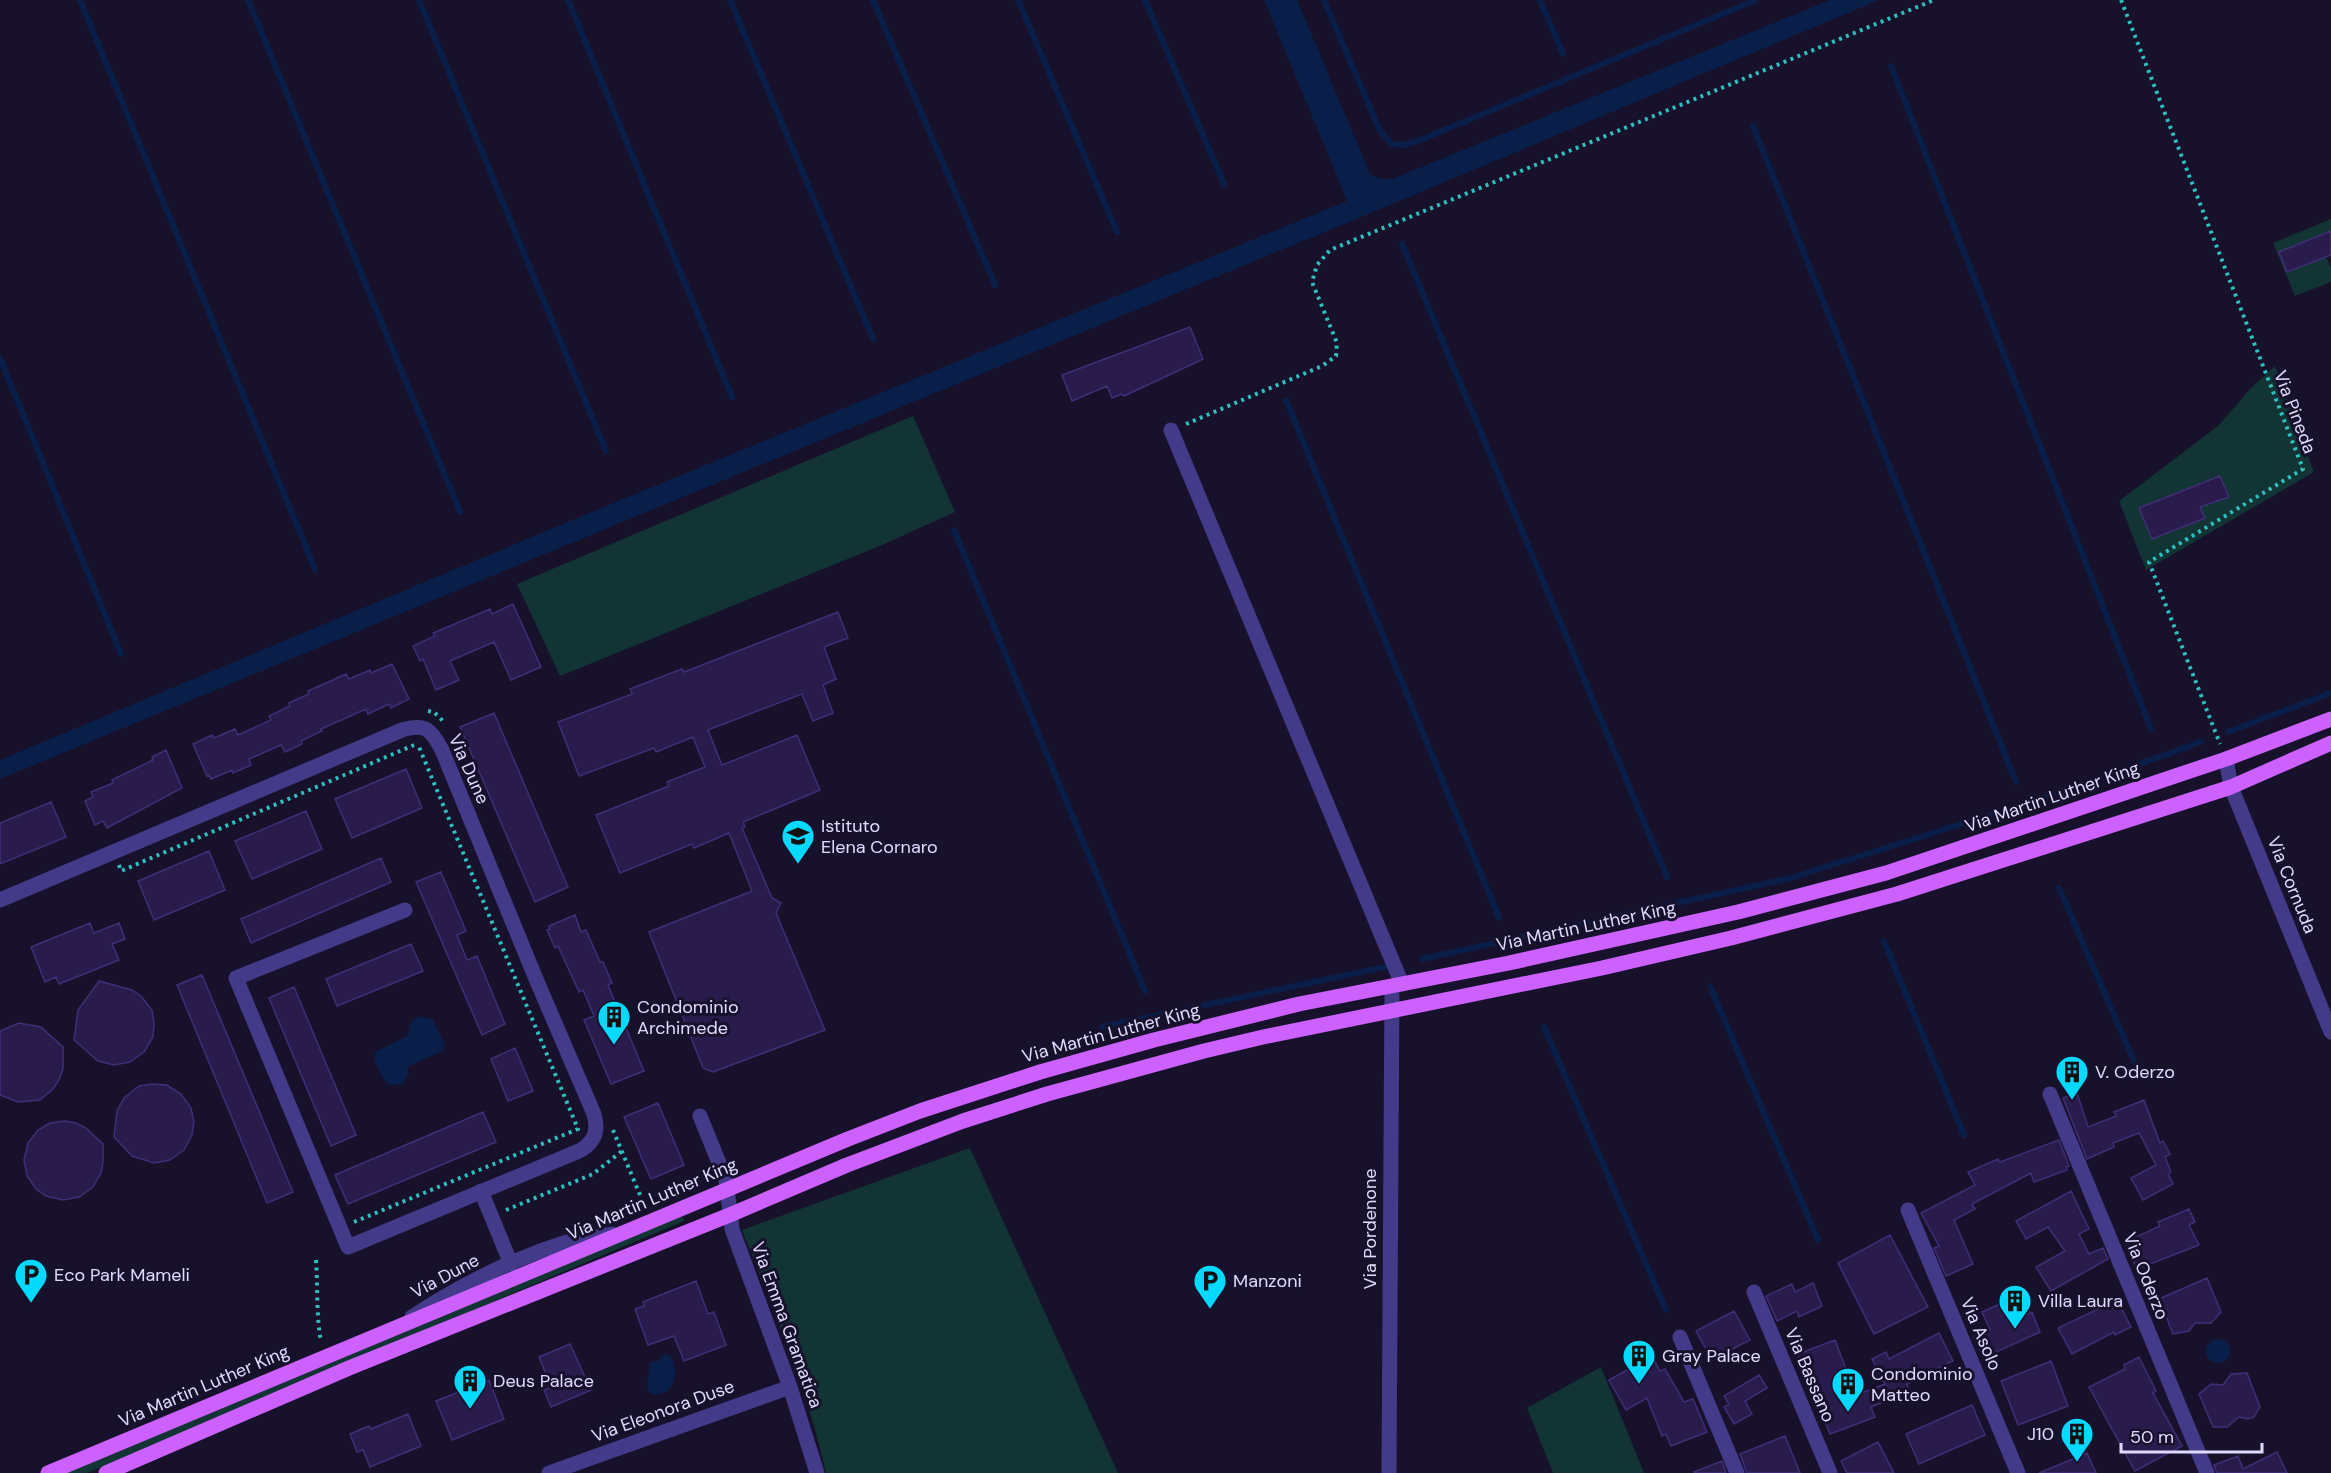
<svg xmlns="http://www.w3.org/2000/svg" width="2331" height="1473" font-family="'DM Sans',sans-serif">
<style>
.green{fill:#133435;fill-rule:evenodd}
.water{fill:#0a1e4a}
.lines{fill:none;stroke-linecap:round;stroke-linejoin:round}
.stream{stroke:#0a1e4a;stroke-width:6}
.building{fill:#291c4c;stroke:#412e78;stroke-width:1.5}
.path{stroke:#2fbfbe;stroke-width:4;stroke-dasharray:3 4.5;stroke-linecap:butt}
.minor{stroke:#433b8a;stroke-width:15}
.major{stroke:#cd61ff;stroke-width:15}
.labels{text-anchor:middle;stroke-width:6;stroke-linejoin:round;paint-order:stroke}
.street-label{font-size:18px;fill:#e1daff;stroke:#17112b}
.poi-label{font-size:18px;fill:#e1daff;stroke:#17112b;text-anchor:start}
</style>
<rect width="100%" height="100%" fill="#17112b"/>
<path class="green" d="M 2331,219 L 2331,231 L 2279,252 L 2287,272 L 2326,257 L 2331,268 L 2331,282 L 2295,296 L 2273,243 Z
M 2275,366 L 2314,472 L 2146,570 L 2119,501 L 2218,426 L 2252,387 ZM 2220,476 L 2228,496 L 2200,507 L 2204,519 L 2152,539 L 2140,508 Z
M 913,416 L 955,512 L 882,545 L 560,676 L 517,584 Z
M 970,1148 L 1118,1473 L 826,1473 C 808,1389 773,1310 742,1230 Z
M 682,1216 L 684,1221 L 87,1473 L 67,1473 Z
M 1601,1367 L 1644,1473 L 1553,1473 L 1527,1408 Z"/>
<path class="water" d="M 1264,0 L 1297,0 L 1370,174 L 1381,179 L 1392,179 L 1830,0 L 1879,0 L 1354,220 L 0,779 L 0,760 L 601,508 L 1347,201 Z
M 421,1016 L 433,1020 L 444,1043 L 444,1049 L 438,1053 L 407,1067 L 409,1074 L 403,1084 L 389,1085 C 381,1078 373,1062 375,1052 L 409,1035 C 408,1026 411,1019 421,1016 Z
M2206 1351a12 12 0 1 1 24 0a12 12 0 1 1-24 0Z
M 665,1354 L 671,1356 C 680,1374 675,1395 652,1395 L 647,1387 L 650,1362 L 659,1361 Z"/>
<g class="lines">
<path class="stream" d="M 80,0 L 315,569
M 248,0 L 460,512
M 419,0 L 606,451
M 568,0 L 732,397
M 730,0 L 873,339
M 873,0 L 995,285
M 1018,0 L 1117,232
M 1145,0 L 1224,184
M 1324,0 L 1380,131 L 1391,144 L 1404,145 L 1418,141 L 1756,0
M 1540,0 L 1563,54
M 1891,66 L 2151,729
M 1753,126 L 2016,782
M 1402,244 L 1667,877
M 0,358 L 121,654
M 1286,400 L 1499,918
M 954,530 L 1145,991
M 2228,732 L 2331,693
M 2059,888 L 2137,1068
M 1884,941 L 1964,1135
M 1422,959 L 1791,878 L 2043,798 L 2201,742
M 1710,986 L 1818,1240
M 1102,1027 L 1394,965
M 1544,1027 L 1666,1310"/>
</g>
<path class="building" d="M 2331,231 L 2331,255 L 2287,272 L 2279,252 Z
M 1190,327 L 1203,359 L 1124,396 L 1122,394 L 1112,398 L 1107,386 L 1072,401 L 1062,375 Z
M 2220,476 L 2229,497 L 2200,507 L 2205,518 L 2152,539 L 2139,508 Z
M 513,604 L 541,667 L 511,680 L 494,642 L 450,661 L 459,680 L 436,690 L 423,659 L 420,661 L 413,646 L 435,636 L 433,633 L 490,609 L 492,614 Z
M 838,612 L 848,638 L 824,647 L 836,679 L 823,685 L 833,713 L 813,721 L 802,694 L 708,730 L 722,765 L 797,735 L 820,790 L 743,822 L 745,827 L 742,828 L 772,898 L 781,903 L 776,913 L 825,1030 L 713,1072 L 703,1068 L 649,932 L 752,891 L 729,833 L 694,848 L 692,844 L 620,873 L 596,815 L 669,786 L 667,782 L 705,767 L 693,737 L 656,752 L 654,748 L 579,776 L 558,722 L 632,694 L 630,689 L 682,669 L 684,672 Z
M 392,664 L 409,699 L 391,708 L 389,704 L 368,714 L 366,709 L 321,729 L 322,731 L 301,741 L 302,744 L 285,752 L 281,745 L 249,759 L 251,765 L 233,773 L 232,770 L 211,779 L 209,775 L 207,776 L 193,744 L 212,735 L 214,738 L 235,729 L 238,735 L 271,720 L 269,716 L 290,706 L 289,703 L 309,694 L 308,691 L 346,674 L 349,679 L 370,670 L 371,673 Z
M 494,713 L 568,887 L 535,902 L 460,727 Z
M 166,750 L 182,788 L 107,828 L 103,821 L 95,825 L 85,801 L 93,797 L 91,792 L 113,783 L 112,780 L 153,760 L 152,757 Z
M 406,769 L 422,808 L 352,838 L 335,799 Z
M 51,802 L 66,837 L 0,864 L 0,823 Z
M 306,811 L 322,849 L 252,879 L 235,841 Z
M 209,851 L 225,890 L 154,920 L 138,881 Z
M 381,858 L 391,882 L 251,943 L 241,919 Z
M 441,872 L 466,931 L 457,935 L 467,960 L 477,956 L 505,1024 L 482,1035 L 416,882 Z
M 575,915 L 581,932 L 586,930 L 600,962 L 603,962 L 612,983 L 608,985 L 644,1071 L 611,1084 L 584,1020 L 594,1016 L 583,990 L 579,992 L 558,946 L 555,948 L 547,930 L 550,929 L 549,926 Z
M 90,923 L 94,933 L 119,923 L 125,939 L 112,944 L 119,960 L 59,984 L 56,977 L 45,982 L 31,947 Z
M 411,944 L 423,971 L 337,1006 L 326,979 Z
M 202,975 L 293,1192 L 267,1203 L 177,985 Z
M 99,981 L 132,990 L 141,996 L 152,1010 L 154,1024 L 153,1037 L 144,1052 L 130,1062 L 114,1065 L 98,1061 L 74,1040 L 78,1010 Z
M 294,987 L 356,1135 L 331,1146 L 269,998 Z
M 19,1023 L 41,1027 L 63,1047 L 63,1069 L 59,1080 L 53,1089 L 40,1100 L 18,1102 L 0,1095 L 0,1031 Z
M 515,1048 L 533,1091 L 508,1101 L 491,1059 Z
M 152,1084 L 167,1085 L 181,1094 L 191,1108 L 194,1122 L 192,1135 L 184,1150 L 170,1160 L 154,1163 L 132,1156 L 114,1137 L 117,1111 L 124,1098 L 139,1086 Z
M 2077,1093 L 2088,1127 L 2116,1116 L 2114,1112 L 2144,1100 L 2160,1143 L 2163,1141 L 2170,1154 L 2165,1157 L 2171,1172 L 2168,1174 L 2173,1184 L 2143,1200 L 2131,1178 L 2156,1165 L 2139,1133 L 2113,1143 L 2114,1147 L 2087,1159 L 2063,1098 Z
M 658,1103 L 684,1165 L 651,1179 L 624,1117 Z
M 483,1112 L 496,1142 L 348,1204 L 335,1175 Z
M 65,1121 L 76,1123 L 86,1128 L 103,1144 L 103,1162 L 101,1173 L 93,1187 L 79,1197 L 63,1200 L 46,1196 L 36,1189 L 27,1176 L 24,1160 L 28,1143 L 38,1130 L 50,1123 Z
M 2059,1140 L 2069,1166 L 2066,1167 L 2067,1170 L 2034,1182 L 2031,1173 L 1972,1204 L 1975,1209 L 1954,1220 L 1973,1264 L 1946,1276 L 1934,1248 L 1939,1246 L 1921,1213 L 1975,1185 L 1968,1172 L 1998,1159 L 2000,1162 Z
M 2071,1191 L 2089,1229 L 2079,1234 L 2089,1254 L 2103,1248 L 2108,1259 L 2051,1291 L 2036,1267 L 2065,1251 L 2048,1227 L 2026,1239 L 2016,1221 Z
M 2189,1209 L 2195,1222 L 2189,1225 L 2199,1245 L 2137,1269 L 2125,1242 L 2160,1226 L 2158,1222 Z
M 1890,1235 L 1928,1307 L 1874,1334 L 1838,1263 Z
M 2207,1278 L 2221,1312 L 2211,1323 L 2195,1323 L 2189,1331 L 2173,1334 L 2159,1299 Z
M 696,1281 L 708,1314 L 714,1312 L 726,1345 L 684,1361 L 674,1336 L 648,1345 L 635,1309 L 644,1306 L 643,1302 Z
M 1813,1283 L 1822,1306 L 1799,1317 L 1797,1311 L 1777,1321 L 1766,1296 L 1792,1284 L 1795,1292 Z
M 2117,1300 L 2131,1327 L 2115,1335 L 2114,1332 L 2072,1354 L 2058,1328 Z
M 2007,1301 L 2016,1320 L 2032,1312 L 2040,1332 L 1983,1358 L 1974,1337 L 1990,1330 L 1982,1312 Z
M 1734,1311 L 1750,1340 L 1712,1360 L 1696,1331 Z
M 1939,1333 L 1953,1361 L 1907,1384 L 1910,1392 L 1871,1407 L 1875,1417 L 1830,1434 L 1798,1354 L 1835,1340 L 1856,1395 L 1885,1384 L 1872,1359 L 1886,1352 L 1889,1359 Z
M 570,1344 L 591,1390 L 551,1407 L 544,1390 L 551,1387 L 539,1357 Z
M 1652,1356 L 1660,1371 L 1665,1369 L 1684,1402 L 1693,1399 L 1707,1432 L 1671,1446 L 1666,1434 L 1662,1436 L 1647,1398 L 1626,1410 L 1609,1380 Z
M 2139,1357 L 2156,1391 L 2153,1393 L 2182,1446 L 2135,1471 L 2089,1387 L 2125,1369 L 2124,1365 Z
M 2051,1361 L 2068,1406 L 2018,1425 L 2001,1381 Z
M 2247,1373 L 2260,1407 L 2254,1417 L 2248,1419 L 2239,1417 L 2227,1427 L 2213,1427 L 2199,1394 L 2211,1384 L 2223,1385 L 2231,1374 Z
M 1759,1375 L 1767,1388 L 1745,1401 L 1752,1414 L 1734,1424 L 1724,1407 L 1729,1404 L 1724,1396 Z
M 489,1380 L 504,1419 L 452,1440 L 436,1401 Z
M 1972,1405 L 1985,1435 L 1919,1464 L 1906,1434 Z
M 408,1414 L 421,1446 L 370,1467 L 363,1450 L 357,1452 L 350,1434 L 369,1426 L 371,1429 Z
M 1785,1436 L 1800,1473 L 1747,1473 L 1740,1454 Z
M 1878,1442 L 1894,1473 L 1847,1473 L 1841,1461 Z
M 2277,1452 L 2287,1473 L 2217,1473 L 2214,1465 L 2238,1456 L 2243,1469 Z
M 2087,1453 L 2096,1473 L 2039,1473 Z
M 1722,1461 L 1726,1473 L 1695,1473 L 1694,1472 Z"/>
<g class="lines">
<path class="path" d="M 2121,0 L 2303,469 L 2149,562 L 2220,744
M 1186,424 L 1322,366 L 1336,356 L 1337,343 L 1312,282 L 1317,265 L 1330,250 L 1934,0
M 428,711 L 434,712 L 443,721
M 119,865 L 121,871 L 414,745
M 613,1130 L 645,1207
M 506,1210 L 593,1174 L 622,1151
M 354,1222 L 578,1129 L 419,747
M 316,1260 C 318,1288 316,1315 321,1342"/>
<path class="minor" d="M 1171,430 L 1402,984
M 2226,759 L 2231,787 L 2331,1032
M 0,900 L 402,730 C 425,723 431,729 442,750 L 536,979 L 594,1114 C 599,1131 594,1143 579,1151 L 348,1247 L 236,978 L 405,910
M 2050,1094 L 2207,1473
M 700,1116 L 726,1180 L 732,1229 L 790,1387 L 817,1473
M 481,1191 L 511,1264
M 1908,1210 L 2018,1473
M 1754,1292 L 1830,1473
M 412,1317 C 459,1286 512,1259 567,1242 C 581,1238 597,1237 612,1234
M 1680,1337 L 1737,1473
M 549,1473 L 790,1387
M 1389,1473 L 1392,986"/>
<path class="major" d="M 48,1473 L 848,1139 L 920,1111 L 1040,1072 L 1154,1040 L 1299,1004 L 1509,963 L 1738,912 L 1886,873 L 2226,759 L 2331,719
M 106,1473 L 349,1368 L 732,1214 L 847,1165 L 963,1121 L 1047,1094 L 1204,1051 L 1263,1037 L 1602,968 L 1731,938 L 1897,894 L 2231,787 L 2331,743"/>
</g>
<defs>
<g id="school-pin" transform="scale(1.725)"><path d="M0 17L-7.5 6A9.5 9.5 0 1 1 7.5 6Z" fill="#06d9ff" stroke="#17112b"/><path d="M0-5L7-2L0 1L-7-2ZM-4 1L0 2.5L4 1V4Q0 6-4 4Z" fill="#111"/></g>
<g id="building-pin" transform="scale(1.725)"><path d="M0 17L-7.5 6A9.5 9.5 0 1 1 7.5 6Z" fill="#06d9ff" stroke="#17112b"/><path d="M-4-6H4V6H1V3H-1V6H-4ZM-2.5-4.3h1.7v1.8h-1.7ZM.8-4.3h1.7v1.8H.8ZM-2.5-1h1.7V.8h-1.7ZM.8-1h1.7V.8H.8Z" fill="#111"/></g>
<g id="parking-pin" transform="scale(1.725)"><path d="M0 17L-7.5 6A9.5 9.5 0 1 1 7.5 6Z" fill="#06d9ff" stroke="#17112b"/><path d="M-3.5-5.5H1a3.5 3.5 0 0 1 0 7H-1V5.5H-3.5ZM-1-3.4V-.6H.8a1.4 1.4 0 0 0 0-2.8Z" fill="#111"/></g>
</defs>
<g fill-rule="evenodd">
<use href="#school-pin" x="798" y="836"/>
<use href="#building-pin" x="614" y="1017"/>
<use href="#building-pin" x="2072" y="1072"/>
<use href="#parking-pin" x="31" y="1275"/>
<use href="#parking-pin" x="1210" y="1281"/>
<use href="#building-pin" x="2015" y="1301"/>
<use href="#building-pin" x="1639" y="1356"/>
<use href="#building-pin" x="470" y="1381"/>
<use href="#building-pin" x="1848" y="1384"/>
<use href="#building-pin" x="2077" y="1434"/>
</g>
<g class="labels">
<g class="street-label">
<text transform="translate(2295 412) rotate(69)" y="6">Via Pineda</text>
<text transform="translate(469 769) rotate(66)" y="6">Via Dune</text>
<text transform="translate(2052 797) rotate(-19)" y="6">Via Martin Luther King</text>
<text transform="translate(2292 885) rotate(68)" y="6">Via Cornuda</text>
<text transform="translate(1586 926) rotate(-12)" y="6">Via Martin Luther King</text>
<text transform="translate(1111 1033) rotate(-15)" y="6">Via Martin Luther King</text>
<text transform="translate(652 1199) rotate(-23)" y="6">Via Martin Luther King</text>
<text transform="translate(1370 1229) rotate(-90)" y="6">Via Pordenone</text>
<text transform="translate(445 1276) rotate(-28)" y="6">Via Dune</text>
<text transform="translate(2146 1276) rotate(68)" y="6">Via Oderzo</text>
<text transform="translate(787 1325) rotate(70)" y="6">Via Emma Gramatica</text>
<text transform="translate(1981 1334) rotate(67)" y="6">Via Asolo</text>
<text transform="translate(1810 1375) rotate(67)" y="6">Via Bassano</text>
<text transform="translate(204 1386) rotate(-23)" y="6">Via Martin Luther King</text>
<text transform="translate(663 1411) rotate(-20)" y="6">Via Eleonora Duse</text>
</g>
<g class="poi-label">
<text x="821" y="832">Istituto<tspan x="821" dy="21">Elena Cornaro</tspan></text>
<text x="637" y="1013">Condominio<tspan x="637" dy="21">Archimede</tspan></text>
<text x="2095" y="1078">V. Oderzo</text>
<text x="54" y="1281">Eco Park Mameli</text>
<text x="1233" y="1287">Manzoni</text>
<text x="2038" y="1307">Villa Laura</text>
<text x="1662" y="1362">Gray Palace</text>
<text x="1871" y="1380">Condominio<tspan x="1871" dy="21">Matteo</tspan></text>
<text x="493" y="1387">Deus Palace</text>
<text x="2054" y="1440" text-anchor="end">J10</text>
</g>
</g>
<path d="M2121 1443v9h141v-9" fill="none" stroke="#e1daff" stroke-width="3"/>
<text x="2130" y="1443" font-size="18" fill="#e1daff" stroke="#17112b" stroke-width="4.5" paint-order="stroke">50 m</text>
</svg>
